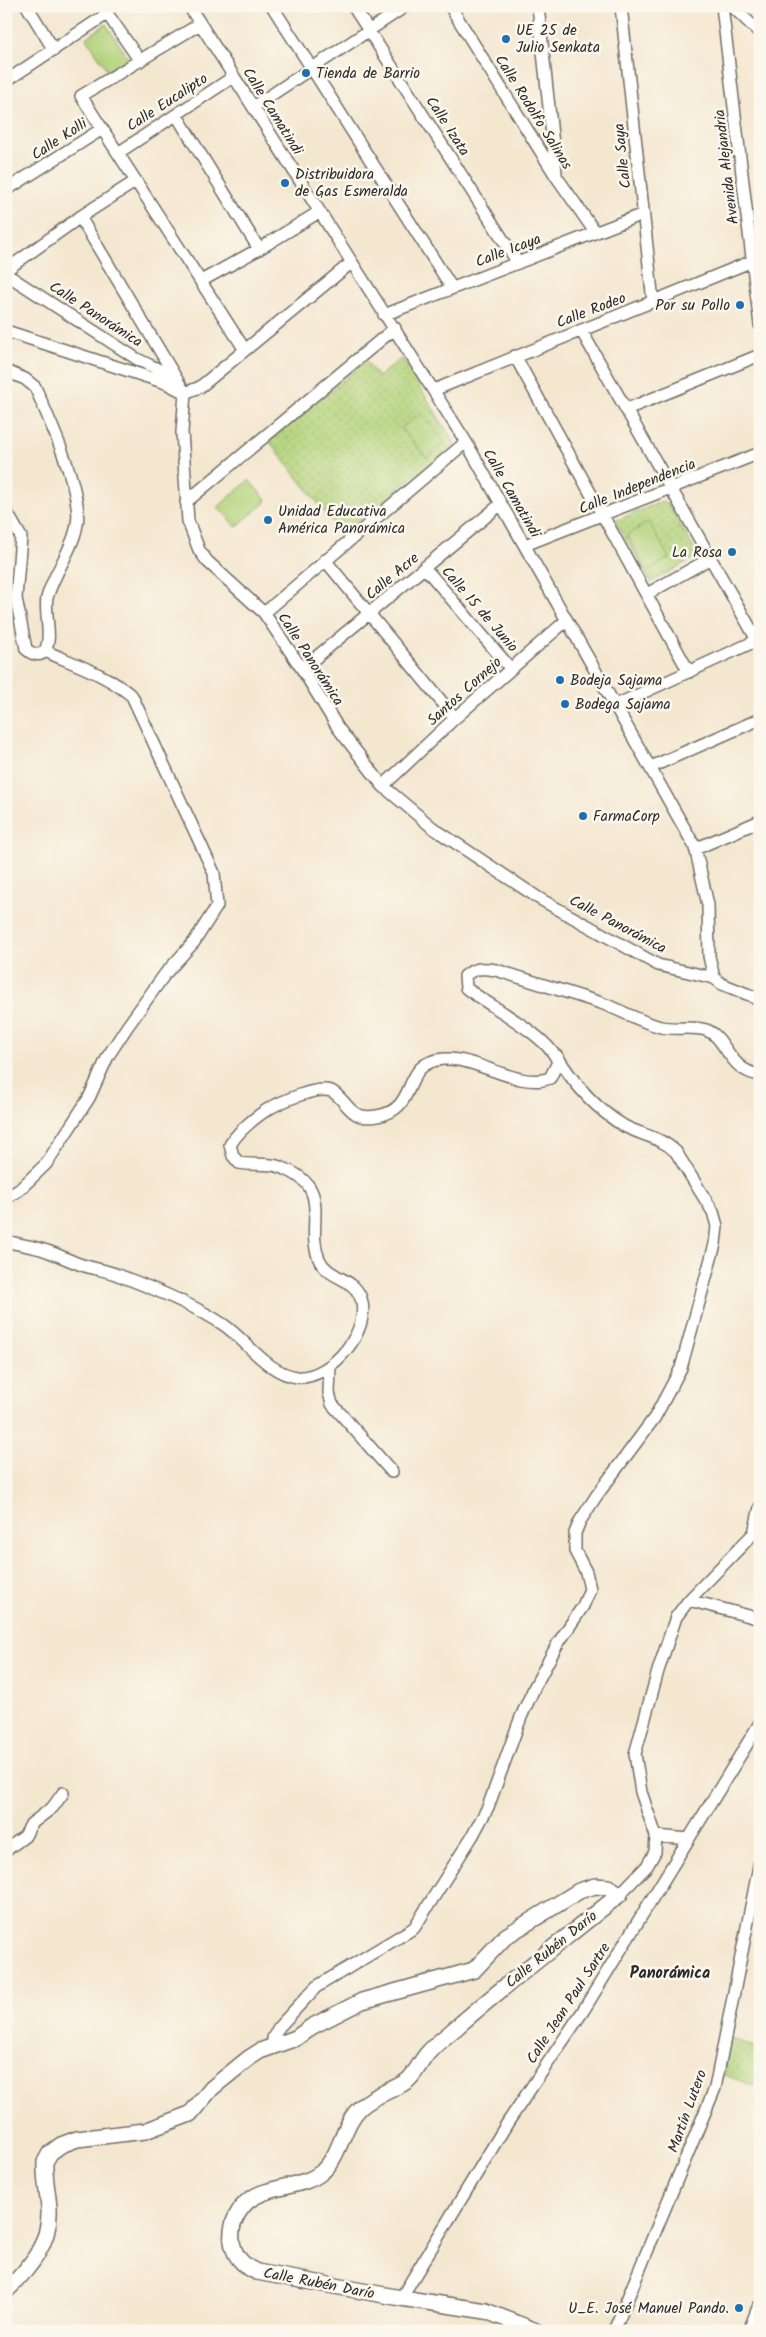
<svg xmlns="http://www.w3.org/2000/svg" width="766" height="2337" font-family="Kalam,sans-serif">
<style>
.green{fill:url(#green-dots);stroke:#6f7f53}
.pitch{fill:#b3d37b;stroke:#6f7f53}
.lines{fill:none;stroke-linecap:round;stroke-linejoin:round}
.minor-casing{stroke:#716d65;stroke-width:14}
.major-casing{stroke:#716d65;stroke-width:18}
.minor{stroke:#fff;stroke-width:11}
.major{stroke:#fff;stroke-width:15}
.poi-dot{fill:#1f6fb2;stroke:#fbf7ec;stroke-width:2}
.labels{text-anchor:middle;stroke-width:5;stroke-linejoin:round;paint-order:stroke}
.poi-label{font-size:15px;fill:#2b2b2b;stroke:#fbf7ec;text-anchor:start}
.street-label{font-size:15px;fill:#2b2b2b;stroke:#fbf7ec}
.neighbourhood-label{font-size:16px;font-weight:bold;fill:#2b2b2b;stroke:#fbf7ec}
</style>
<defs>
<pattern id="green-dots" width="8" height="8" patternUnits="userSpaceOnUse" patternTransform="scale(1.25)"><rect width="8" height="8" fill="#b3d37b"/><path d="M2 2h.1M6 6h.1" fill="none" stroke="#9ab56a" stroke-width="1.8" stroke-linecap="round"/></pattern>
</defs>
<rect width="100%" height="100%" fill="#fbf7ec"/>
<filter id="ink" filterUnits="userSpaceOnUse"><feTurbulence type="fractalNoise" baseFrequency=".02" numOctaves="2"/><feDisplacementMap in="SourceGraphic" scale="10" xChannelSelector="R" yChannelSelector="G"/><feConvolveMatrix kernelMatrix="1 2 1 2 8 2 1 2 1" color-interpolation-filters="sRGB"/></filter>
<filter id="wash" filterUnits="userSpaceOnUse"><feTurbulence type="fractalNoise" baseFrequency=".0096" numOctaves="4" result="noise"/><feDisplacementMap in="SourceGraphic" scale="20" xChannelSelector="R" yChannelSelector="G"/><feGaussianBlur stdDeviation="1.12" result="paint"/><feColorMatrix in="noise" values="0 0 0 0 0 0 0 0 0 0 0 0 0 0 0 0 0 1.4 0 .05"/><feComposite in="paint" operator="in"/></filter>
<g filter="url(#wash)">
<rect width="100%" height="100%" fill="#f4e7d0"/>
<path class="green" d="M 402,358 L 455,444 L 342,534 L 269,441 L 366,361 L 378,377 Z
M 663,501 L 669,505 L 697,554 L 696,557 L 651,582 L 615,521 Z
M 729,2038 L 760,2049 L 760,2088 L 724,2075 Z"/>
<path class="pitch" d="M 106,24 L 128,58 L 108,71 L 86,38 Z
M 420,413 L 445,442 L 427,458 L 401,428 Z
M 249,480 L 267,501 L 236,527 L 218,507 Z
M 649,522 L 669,558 L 647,571 L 627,535 Z"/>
</g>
<g filter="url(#ink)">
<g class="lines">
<g class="minor-casing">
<path id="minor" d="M 27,6 L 54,50
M 102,6 L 140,61
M 189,6 L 466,442 L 695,847 L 708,905 L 709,956 L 714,978 L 722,984 L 752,996 L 760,1002
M 272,6 L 452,288
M 353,6 L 518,263
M 450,6 L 556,176 L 595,232
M 538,6 L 556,172
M 621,6 L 653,302
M 722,6 L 760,325
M 732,6 L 760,33
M 200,24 L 81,96 L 245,350
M 6,81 L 107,14
M 253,107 L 406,6
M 177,116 L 259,249
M 118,153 L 233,77
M 6,190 L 102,129
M 80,217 L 176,378
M 6,270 L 80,217 L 136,181
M 6,274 L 137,359 L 176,378 L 185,393 L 182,432 L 188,521 L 199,550 L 207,561 L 264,613 L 302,669 L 338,728 L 383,786 L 433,828 L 540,899 L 658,965 L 714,978
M 201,281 L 259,249 L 319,212
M 384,315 L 643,214
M 581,330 L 757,640
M 6,331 L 166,383 L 185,393 L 200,387 L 351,263
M 515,356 L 689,672
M 6,371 L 25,379 L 35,387 C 50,421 72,469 77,505 C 83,539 55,567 47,598 C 44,612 53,639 45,650 C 40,658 32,654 26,649 L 16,598 L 21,537 L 6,511
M 434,390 L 760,258
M 627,409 L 760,355
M 186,502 L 395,328
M 525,545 L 760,453
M 325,560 L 455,718
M 425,568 L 511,669
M 647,594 L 711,558
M 264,613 L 466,442
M 302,669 L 501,504
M 616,705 L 760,639
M 651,767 L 760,719
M 383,786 L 455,718 L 567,620
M 695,849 L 760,821
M 6,1198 L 19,1190 L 46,1164 L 89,1098 L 108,1056 L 127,1027 L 165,974 L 194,942 L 217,906 L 214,873 L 132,696 C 106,674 76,665 45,651
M 6,1241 C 19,1245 34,1246 47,1251 C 59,1255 70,1261 82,1265 C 94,1269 106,1270 118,1275 C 150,1287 196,1306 224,1325 C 247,1341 267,1373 297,1377 C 331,1380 374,1328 360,1296 C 353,1278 327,1278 319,1259 C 304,1223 336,1187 280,1167 C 267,1162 253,1166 239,1163 L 233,1156 L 230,1145 C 238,1131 252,1120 265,1111 C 278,1103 319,1084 333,1092 C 349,1103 350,1121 377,1116 C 421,1109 399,1062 444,1059 C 478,1057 519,1090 550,1078 L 558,1062 C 549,1036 489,1006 466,988 L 465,976 C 475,967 484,968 496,970 C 531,981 566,992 601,1003 C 621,1010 640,1022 661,1027 C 676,1030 692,1026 706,1030 C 727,1037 727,1070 760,1075
M 330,1366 L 329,1393 L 332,1404 L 392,1472
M 689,1600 L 760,1619
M 656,1836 L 689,1839
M 6,1850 L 25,1836 L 31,1824 L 53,1807 L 63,1793
M 620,1894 L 647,1866 L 655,1852 L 656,1836 L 641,1792 L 635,1754 L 658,1671 L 676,1617 L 689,1600 L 754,1533 L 760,1507
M 274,2046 L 273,2038 L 279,2027 L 316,1987 L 414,1928 L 473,1835 L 488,1807 L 521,1717 L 535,1686 L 557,1645 L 583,1606 L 590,1589 L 586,1572 L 575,1551 L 575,1533 L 580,1521 L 597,1495 L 655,1417 L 681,1368 L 715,1244 L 717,1226 L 713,1212 L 676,1152 C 661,1137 641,1135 624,1126 C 596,1109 574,1084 557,1056
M 401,2298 L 508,2122 L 583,2011 L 760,1723
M 614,2331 L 715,2088 L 760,1861"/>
</g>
<g class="major-casing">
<path id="major" d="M 6,2291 C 30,2268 51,2243 49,2208 C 48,2193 44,2178 45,2162 L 50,2153 L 61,2145 L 77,2139 L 145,2131 L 190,2114 L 212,2088 L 249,2058 L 260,2051 L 296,2038 L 311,2027 L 362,2001 L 474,1970 L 506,1936 L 579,1891 L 595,1886 L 608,1887 L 620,1894 C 566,1938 511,1980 458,2026 C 448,2035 436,2043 427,2054 C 420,2062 415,2075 407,2081 C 392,2091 374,2095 361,2107 C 342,2124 342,2154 322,2172 C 301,2190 261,2184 243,2206 C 224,2229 229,2261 257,2272 L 401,2298 L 486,2311 L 536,2331
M 751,2331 L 760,2308"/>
</g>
<use href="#minor" class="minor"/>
<use href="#major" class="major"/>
</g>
</g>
<g class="poi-dot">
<circle cx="506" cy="39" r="5"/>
<circle cx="306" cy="73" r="5"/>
<circle cx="285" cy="183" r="5"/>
<circle cx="740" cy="305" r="5"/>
<circle cx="268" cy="520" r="5"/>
<circle cx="732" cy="552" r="5"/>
<circle cx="560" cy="680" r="5"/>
<circle cx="565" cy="704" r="5"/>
<circle cx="583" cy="816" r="5"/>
<circle cx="739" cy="2308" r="5"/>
</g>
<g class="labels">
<g class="poi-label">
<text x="516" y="35">UE 25 de<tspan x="516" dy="17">Julio Senkata</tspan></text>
<text x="316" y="78">Tienda de Barrio</text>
<text x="295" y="179">Distribuidora<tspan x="295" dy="17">de Gas Esmeralda</tspan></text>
<text x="730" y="310" text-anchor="end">Por su Pollo</text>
<text x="278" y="516">Unidad Educativa<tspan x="278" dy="17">América Panorámica</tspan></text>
<text x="722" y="557" text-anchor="end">La Rosa</text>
<text x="570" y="685">Bodeja Sajama</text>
<text x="575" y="709">Bodega Sajama</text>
<text x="593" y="821">FarmaCorp</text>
<text x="729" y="2313" text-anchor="end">U_E. José Manuel Pando.</text>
</g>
<g class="street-label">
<text transform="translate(167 102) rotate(-33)" y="5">Calle Eucalipto</text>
<text transform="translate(273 111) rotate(58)" y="5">Calle Camatindi</text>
<text transform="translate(534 112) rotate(58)" y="5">Calle Rodolfo Salinas</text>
<text transform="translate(448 126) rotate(57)" y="5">Calle Izata</text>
<text transform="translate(59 139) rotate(-33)" y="5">Calle Kolli</text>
<text transform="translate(622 156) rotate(-96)" y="5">Calle Saya</text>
<text transform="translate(726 167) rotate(-97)" y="5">Avenida Alejandria</text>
<text transform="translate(508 250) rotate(-21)" y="5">Calle Icaya</text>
<text transform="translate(591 310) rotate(-21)" y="5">Calle Rodeo</text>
<text transform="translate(96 314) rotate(33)" y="5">Calle Panorámica</text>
<text transform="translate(637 486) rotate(-22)" y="5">Calle Independencia</text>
<text transform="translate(512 493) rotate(60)" y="5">Calle Camatindi</text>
<text transform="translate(392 576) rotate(-40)" y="5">Calle Acre</text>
<text transform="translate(480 609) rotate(49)" y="5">Calle 15 de Junio</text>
<text transform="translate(311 659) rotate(57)" y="5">Calle Panorámica</text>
<text transform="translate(464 691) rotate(-42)" y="5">Santos Cornejo</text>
<text transform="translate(618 924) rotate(28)" y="5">Calle Panorámica</text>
<text transform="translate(551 1949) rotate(-39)" y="5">Calle Rubén Darío</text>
<text transform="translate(568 2003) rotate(-57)" y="5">Calle Jean Paul Sartre</text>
<text transform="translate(687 2111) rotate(-70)" y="5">Martín Lutero</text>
<text transform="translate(319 2283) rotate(11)" y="5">Calle Rubén Darío</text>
</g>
<g class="neighbourhood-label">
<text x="670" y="1978">Panorámica</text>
</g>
</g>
<rect width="766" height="2337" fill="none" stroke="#fbf7ec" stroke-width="25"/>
</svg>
